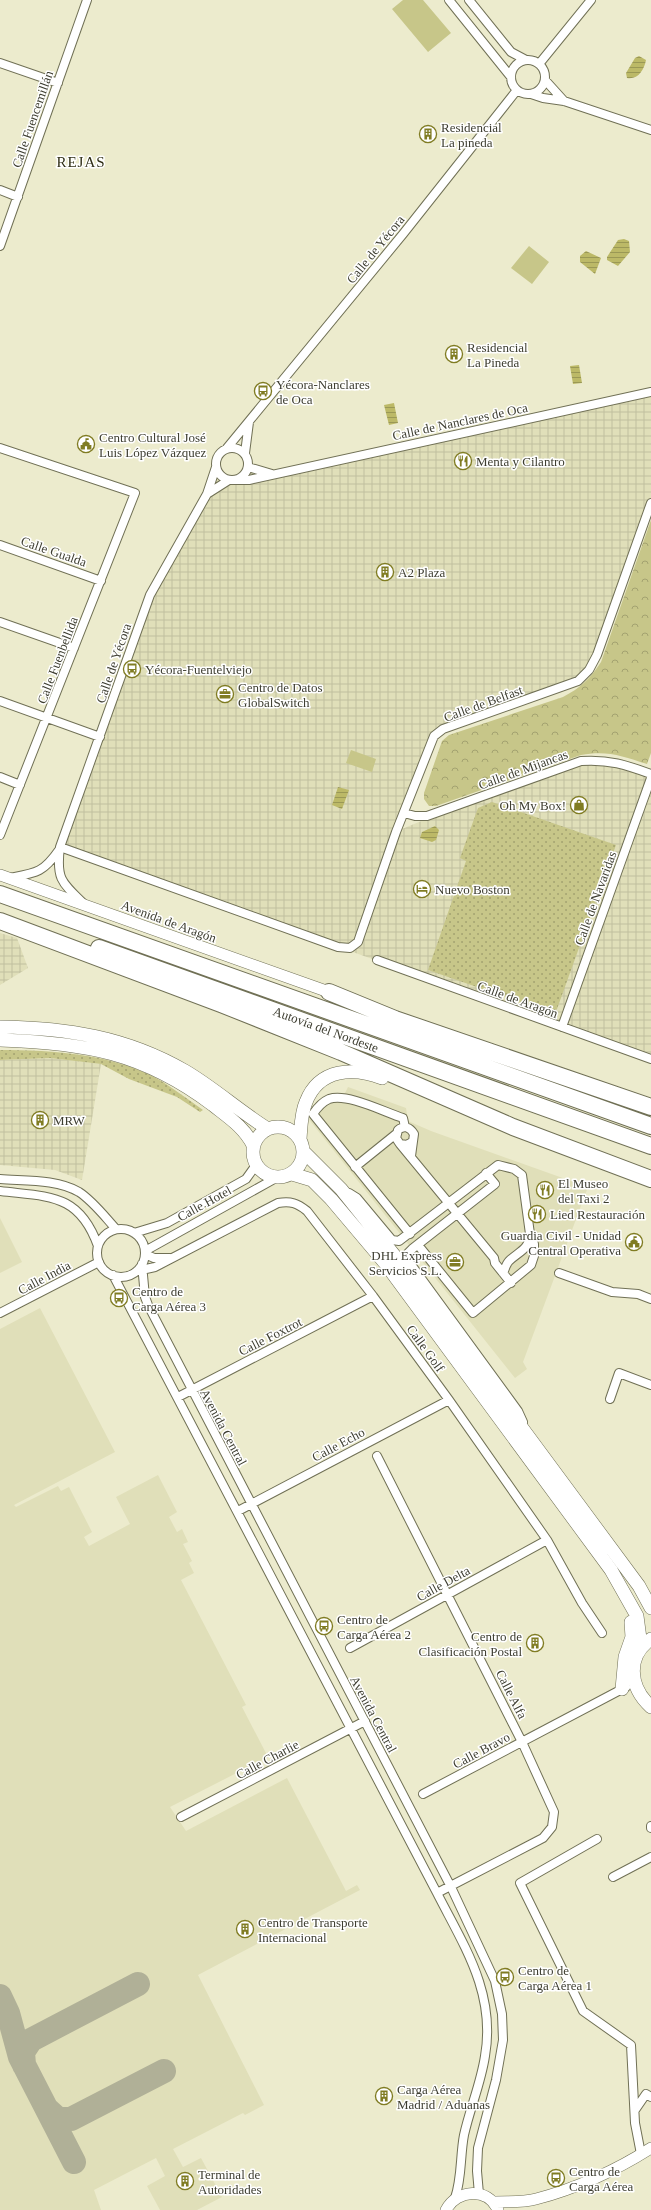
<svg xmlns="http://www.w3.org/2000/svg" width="651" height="2210" font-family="Georgia,serif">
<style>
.built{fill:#e0dfb9}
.industrial{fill:url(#industrial-grid)}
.grass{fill:url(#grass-dots)}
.park{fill:url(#park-crowns)}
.pitch{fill:#c7c689}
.water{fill:url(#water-rules)}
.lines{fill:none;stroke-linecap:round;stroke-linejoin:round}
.taxiway{stroke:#b0b097;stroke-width:24}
.minor-casing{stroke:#707055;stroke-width:10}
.tertiary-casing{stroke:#707055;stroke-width:12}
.primary-casing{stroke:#707055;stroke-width:14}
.motorway-casing{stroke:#707055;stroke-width:18}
.minor{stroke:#fff;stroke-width:8}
.tertiary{stroke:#fff;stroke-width:11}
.primary{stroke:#fff;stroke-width:13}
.motorway{stroke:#fff;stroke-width:16}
.labels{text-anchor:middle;stroke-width:3;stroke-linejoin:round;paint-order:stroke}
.street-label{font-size:13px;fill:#3d3d30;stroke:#fff}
.poi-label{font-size:13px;fill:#3d3d30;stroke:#fff;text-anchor:start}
.quarter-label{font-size:15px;letter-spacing:1px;fill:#2f2e15;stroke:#fff}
</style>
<defs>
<pattern id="industrial-grid" width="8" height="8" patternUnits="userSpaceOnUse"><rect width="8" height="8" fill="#e0dfb9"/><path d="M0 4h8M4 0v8" fill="none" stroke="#c1c09f"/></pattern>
<pattern id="grass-dots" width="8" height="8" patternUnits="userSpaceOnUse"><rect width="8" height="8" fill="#c7c689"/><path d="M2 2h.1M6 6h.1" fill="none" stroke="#a3a270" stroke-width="1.8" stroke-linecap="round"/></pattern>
<pattern id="park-crowns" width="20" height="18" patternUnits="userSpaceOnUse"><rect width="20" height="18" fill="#c7c689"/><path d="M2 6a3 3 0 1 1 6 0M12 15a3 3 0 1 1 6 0" fill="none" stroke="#a3a270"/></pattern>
<pattern id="water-rules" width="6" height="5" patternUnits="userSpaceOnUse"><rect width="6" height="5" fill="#bcb967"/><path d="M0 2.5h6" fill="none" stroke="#9a9855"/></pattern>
</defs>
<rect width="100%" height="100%" fill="#ecebcd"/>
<path class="built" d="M 348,1087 L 406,1108 L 408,1121 L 431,1131 L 588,1187 L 523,1362 L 527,1369 L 515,1378 L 307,1117 L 312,1107 L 322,1098 L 345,1093 Z
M 0,1218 L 22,1262 L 0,1273 Z
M 40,1308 L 115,1452 L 14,1505 L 16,1507 L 58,1486 L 61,1491 L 69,1487 L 92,1532 L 84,1537 L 89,1546 L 130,1524 L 116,1497 L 158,1475 L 177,1512 L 169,1517 L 177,1532 L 182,1529 L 188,1542 L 183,1544 L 192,1561 L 189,1563 L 194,1573 L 181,1580 L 246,1705 L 242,1707 L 268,1757 L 170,1807 L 186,1831 L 287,1778 L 346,1891 L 357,1885 L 360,1890 L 198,1975 L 264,2105 L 245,2115 L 243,2113 L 173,2149 L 183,2167 L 201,2158 L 222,2197 L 197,2210 L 160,2210 L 147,2186 L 165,2176 L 156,2158 L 94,2190 L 101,2210 L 0,2210 L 0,1329 Z"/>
<path class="industrial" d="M 651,392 L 651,503 L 597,655 L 578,681 L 434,736 L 397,831 L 482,796 L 581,761 L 651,774 L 651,1059 L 60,847 L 150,595 L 218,473 L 229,480 L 242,477 L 248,467 L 274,474 Z
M 0,933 L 17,938 L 28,968 L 0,985 Z
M 50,1058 L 101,1064 L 82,1180 L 55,1170 L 0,1165 L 0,1060 Z"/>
<path class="grass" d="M 492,802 L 616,845 L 557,1009 L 549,1012 L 428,970 L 466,861 L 460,858 L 478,808 Z
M 0,1050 C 53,1050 117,1054 163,1082 C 177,1091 190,1101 203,1110 L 200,1112 L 177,1097 L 129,1079 L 101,1064 L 50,1058 L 0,1060 Z"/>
<path class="park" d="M 651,520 L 651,753 L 647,764 C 622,756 607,750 581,755 L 436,806 L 429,806 L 424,799 L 424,793 L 442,741 L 449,735 L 563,697 C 580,688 590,679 601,662 Z"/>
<path class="pitch" d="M 403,0 L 423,0 L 451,33 L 428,52 L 392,9 Z
M 529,246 L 549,262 L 532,284 L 511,268 Z
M 351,750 L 376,759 L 372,772 L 346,763 Z"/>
<path class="water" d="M 639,56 L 646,60 C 644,70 638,80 627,78 L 626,73 L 635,58 Z
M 624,239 L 629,241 L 630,252 L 618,266 L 607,260 L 607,257 L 618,240 Z
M 586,251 L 601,258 L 595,274 L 580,262 L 580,256 Z
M 579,365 L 582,383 L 573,384 L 570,366 Z
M 394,403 L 398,423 L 389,425 L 384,405 Z
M 338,787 L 349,790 L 342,809 L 332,805 Z
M 435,826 L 439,830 L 436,840 L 432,842 L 420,838 L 422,832 Z"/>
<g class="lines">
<path class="taxiway" d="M 0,1996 L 8,2013 L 20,2057 L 74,2162
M 24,2065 L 23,2052 L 31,2040 L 138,1984
M 47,2109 L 58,2119 L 71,2119 L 164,2071"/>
<g class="minor-casing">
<path id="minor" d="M 449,0 L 511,77
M 469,0 L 511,52 L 526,60
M511 77a17 17 0 1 1 34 0a17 17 0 1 1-34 0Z
M 0,63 L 58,83
M 539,64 L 591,0
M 545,80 L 564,101
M 531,94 L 543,98 L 564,101 L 651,130
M 0,190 L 18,197
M 0,246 L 87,0
M216 464a16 16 0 1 1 32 0a16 16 0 1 1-32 0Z
M 0,448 L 135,493 L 0,835
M 227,448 L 403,234 L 517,90
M 245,453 L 249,422
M 248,467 L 272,474
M 236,480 L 249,480 L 651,392
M 207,494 L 229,480
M 0,545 L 101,581
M 0,622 L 74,648
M 0,701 L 100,737
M 0,777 L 20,785
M 404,813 L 415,816 L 427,816 L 581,761 C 609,759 626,765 651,774
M 60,847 L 338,947 L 350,948 L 358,942 L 360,936 L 396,832 L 434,736 L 443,729 L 578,681 L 589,670 L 597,655 L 651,503
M 9,878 C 36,873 43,873 59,850
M 83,903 C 61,882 56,878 60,847 L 150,595 L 207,494 L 216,467
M 377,960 L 651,1059
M 562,1027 L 651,778
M 405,1127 L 403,1118 C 384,1112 348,1093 329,1099 C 322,1102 317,1108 313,1114 L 410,1234
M 400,1144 L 494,1258 L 495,1263 L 511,1283
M 411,1156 L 414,1134 C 410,1127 404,1125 398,1130 L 396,1138 L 400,1144 L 407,1145 L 412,1142
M 355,1167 L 396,1134
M 486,1173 L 495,1184 L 412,1249 L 408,1253 L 407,1259 L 518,1411 L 523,1422
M 0,1179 C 25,1181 57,1179 79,1192 C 93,1201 105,1217 116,1229
M 0,1191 C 49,1197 79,1193 98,1246
M 349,1193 L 357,1198 L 392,1240 L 399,1241 L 498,1165 L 514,1169 L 522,1175 L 530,1234 L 534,1244 L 534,1256 L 531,1265 L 473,1313 L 418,1245
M97 1253a24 24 0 1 1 48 0a24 24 0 1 1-48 0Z
M 134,1233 L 167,1223 L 246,1179 L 256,1165
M 145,1251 L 276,1178
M 145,1254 L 154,1258 L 170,1258
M 142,1264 L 145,1297 L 148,1305 L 451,1887 L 495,1981 L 502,2014 L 503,2040 L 496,2080 L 478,2148 L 477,2171 L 479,2194
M 137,1271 L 155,1267 L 278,1203 C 291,1201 297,1203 307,1211 L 373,1296 L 449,1400 L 547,1540 L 582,1603 L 602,1633
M 503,1273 C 505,1269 506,1264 509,1261 C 518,1252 530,1249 530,1234
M 559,1273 L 612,1292 L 638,1294 L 651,1299
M 113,1275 L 437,1893 C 464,1946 496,1993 485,2056 C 481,2083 470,2108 464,2135 C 460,2156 462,2178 455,2198
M 0,1313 L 99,1262
M 178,1397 L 373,1296
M 610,1399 L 619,1373 L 651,1385
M 377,1456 L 522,1742 L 554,1812 L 552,1827 L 543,1838 L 437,1893
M 238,1511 L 449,1400
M 350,1648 L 547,1540
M 423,1794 L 626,1687
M 181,1817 L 365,1721
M 651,1826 L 651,1828
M 597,1839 L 520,1883 L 583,2011 L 631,2045 L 635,2123 L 641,2154
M 613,1877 L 651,1857
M 635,2110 L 646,2094 L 651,2097"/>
</g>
<g class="tertiary-casing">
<path id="tertiary" d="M 0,875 L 329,992
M 493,2202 C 507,2201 522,2203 536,2199 C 575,2189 617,2170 651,2148
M 446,2210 C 457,2189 488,2187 498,2210"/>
</g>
<g class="primary-casing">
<path id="primary" d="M 0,1027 C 67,1028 126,1037 185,1071 C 214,1088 239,1111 268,1129
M 0,1040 C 85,1043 143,1052 213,1105 C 228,1117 244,1127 253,1145
M253 1152a25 25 0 1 1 50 0a25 25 0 1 1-50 0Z
M 300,1139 C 301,1127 301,1113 306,1102 C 319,1068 354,1067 382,1078
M 304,1152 L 341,1189 L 394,1255 L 639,1586 L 651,1608
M 292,1174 L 312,1180 L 331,1199 L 385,1263 L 611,1570 L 637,1616 L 641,1646
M 651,1639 C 626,1656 629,1687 651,1707
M 622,1689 L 625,1657 L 632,1637 L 631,1622"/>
</g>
<g class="motorway-casing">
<path id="motorway" d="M 0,894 L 651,1126
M 0,921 L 221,1004 L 341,1052 L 513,1127 L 651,1179
M 99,948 L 651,1146
M 329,992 L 395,1019 L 651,1107"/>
</g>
<use href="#minor" class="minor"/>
<use href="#tertiary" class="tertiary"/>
<use href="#primary" class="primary"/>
<use href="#motorway" class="motorway"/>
</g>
<defs>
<g id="building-ring" transform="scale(0.9)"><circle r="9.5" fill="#fff" stroke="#807c23" stroke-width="1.5"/><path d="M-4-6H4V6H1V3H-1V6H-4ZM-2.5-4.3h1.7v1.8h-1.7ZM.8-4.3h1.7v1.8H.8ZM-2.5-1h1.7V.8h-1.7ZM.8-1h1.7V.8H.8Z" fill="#807c23"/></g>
<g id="bus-ring" transform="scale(0.9)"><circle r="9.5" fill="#fff" stroke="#807c23" stroke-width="1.5"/><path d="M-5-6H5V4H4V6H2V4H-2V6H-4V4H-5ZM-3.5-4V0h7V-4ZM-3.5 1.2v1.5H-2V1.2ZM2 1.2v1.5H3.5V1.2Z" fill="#807c23"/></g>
<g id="civic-ring" transform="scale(0.9)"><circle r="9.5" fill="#fff" stroke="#807c23" stroke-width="1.5"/><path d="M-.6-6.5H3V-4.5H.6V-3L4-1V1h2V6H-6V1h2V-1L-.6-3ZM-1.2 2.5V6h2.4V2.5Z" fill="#807c23"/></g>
<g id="restaurant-ring" transform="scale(0.9)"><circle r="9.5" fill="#fff" stroke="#807c23" stroke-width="1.5"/><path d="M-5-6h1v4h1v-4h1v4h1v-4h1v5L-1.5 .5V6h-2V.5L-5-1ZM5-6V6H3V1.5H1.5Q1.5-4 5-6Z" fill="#807c23"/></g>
<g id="office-ring" transform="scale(0.9)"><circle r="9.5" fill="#fff" stroke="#807c23" stroke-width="1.5"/><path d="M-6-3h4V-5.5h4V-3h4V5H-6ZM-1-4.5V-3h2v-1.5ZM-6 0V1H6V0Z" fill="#807c23"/></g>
<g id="shop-ring" transform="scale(0.9)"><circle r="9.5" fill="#fff" stroke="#807c23" stroke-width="1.5"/><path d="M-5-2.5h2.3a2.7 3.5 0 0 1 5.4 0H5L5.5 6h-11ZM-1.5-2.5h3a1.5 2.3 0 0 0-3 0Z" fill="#807c23"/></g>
<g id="hotel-ring" transform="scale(0.9)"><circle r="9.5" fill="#fff" stroke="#807c23" stroke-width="1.5"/><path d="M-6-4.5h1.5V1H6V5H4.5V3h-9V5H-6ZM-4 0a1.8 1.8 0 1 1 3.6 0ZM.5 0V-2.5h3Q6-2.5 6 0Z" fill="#807c23"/></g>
</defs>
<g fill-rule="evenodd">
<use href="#building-ring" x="428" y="134"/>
<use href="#building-ring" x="454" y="354"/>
<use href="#bus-ring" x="263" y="391"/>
<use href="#civic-ring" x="86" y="444"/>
<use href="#restaurant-ring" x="463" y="461"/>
<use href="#building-ring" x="385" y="572"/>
<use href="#bus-ring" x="132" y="669"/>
<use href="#office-ring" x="225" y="694"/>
<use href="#shop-ring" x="579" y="805"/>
<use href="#hotel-ring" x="422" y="889"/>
<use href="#building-ring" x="40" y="1120"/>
<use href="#restaurant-ring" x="545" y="1190"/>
<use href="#restaurant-ring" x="537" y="1214"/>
<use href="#civic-ring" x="634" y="1242"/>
<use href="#office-ring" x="455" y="1262"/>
<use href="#bus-ring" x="119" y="1298"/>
<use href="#bus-ring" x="324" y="1626"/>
<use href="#building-ring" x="535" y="1643"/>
<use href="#building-ring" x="245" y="1929"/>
<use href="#bus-ring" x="505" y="1977"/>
<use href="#building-ring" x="384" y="2096"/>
<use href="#bus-ring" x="556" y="2178"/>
<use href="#building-ring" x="185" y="2181"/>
</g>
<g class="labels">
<g class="street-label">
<text transform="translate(32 119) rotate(-71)" y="5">Calle Fuencemillán</text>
<text transform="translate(375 249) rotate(-51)" y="5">Calle de Yécora</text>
<text transform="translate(460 421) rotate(-12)" y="5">Calle de Nanclares de Oca</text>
<text transform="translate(54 551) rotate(19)" y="5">Calle Gualda</text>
<text transform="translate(57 660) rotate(-69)" y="5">Calle Fuenbellida</text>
<text transform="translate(113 663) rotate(-71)" y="5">Calle de Yécora</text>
<text transform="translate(483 703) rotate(-20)" y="5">Calle de Belfast</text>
<text transform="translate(523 769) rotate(-20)" y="5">Calle de Mijancas</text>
<text transform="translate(595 898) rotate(-70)" y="5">Calle de Navaridas</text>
<text transform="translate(169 921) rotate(20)" y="5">Avenida de Aragón</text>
<text transform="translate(518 999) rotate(20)" y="5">Calle de Aragón</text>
<text transform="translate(326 1029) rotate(20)" y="5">Autovía del Nordeste</text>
<text transform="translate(204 1203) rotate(-29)" y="5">Calle Hotel</text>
<text transform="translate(44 1277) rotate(-28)" y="5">Calle India</text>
<text transform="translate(270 1336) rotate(-27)" y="5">Calle Foxtrot</text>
<text transform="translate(426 1348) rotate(54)" y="5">Calle Golf</text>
<text transform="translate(224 1427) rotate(62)" y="5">Avenida Central</text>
<text transform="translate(338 1444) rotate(-28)" y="5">Calle Echo</text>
<text transform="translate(443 1583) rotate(-29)" y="5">Calle Delta</text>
<text transform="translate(512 1694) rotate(63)" y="5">Calle Alfa</text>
<text transform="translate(374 1714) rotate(62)" y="5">Avenida Central</text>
<text transform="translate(481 1750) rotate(-28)" y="5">Calle Bravo</text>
<text transform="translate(267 1759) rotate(-28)" y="5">Calle Charlie</text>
</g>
<g class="poi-label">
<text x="441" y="132">Residencial<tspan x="441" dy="15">La pineda</tspan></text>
<text x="467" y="352">Residencial<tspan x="467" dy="15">La Pineda</tspan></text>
<text x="276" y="389">Yécora-Nanclares<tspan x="276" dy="15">de Oca</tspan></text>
<text x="99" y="442">Centro Cultural José<tspan x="99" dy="15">Luis López Vázquez</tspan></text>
<text x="476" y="466">Menta y Cilantro</text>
<text x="398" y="577">A2 Plaza</text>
<text x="145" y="674">Yécora-Fuentelviejo</text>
<text x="238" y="692">Centro de Datos<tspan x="238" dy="15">GlobalSwitch</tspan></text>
<text x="566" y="810" text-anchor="end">Oh My Box!</text>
<text x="435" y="894">Nuevo Boston</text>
<text x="53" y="1125">MRW</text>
<text x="558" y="1188">El Museo<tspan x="558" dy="15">del Taxi 2</tspan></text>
<text x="550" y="1219">Lied Restauración</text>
<text x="621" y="1240" text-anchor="end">Guardia Civil - Unidad<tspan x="621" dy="15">Central Operativa</tspan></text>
<text x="442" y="1260" text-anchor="end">DHL Express<tspan x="442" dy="15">Servicios S.L.</tspan></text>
<text x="132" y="1296">Centro de<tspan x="132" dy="15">Carga Aérea 3</tspan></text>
<text x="337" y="1624">Centro de<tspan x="337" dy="15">Carga Aérea 2</tspan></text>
<text x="522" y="1641" text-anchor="end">Centro de<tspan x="522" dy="15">Clasificación Postal</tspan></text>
<text x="258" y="1927">Centro de Transporte<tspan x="258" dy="15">Internacional</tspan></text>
<text x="518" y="1975">Centro de<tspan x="518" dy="15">Carga Aérea 1</tspan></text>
<text x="397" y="2094">Carga Aérea<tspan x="397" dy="15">Madrid / Aduanas</tspan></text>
<text x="569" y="2176">Centro de<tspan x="569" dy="15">Carga Aérea</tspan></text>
<text x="198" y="2179">Terminal de<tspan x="198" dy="15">Autoridades</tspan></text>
</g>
<g class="quarter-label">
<text x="81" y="167">REJAS</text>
</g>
</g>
</svg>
